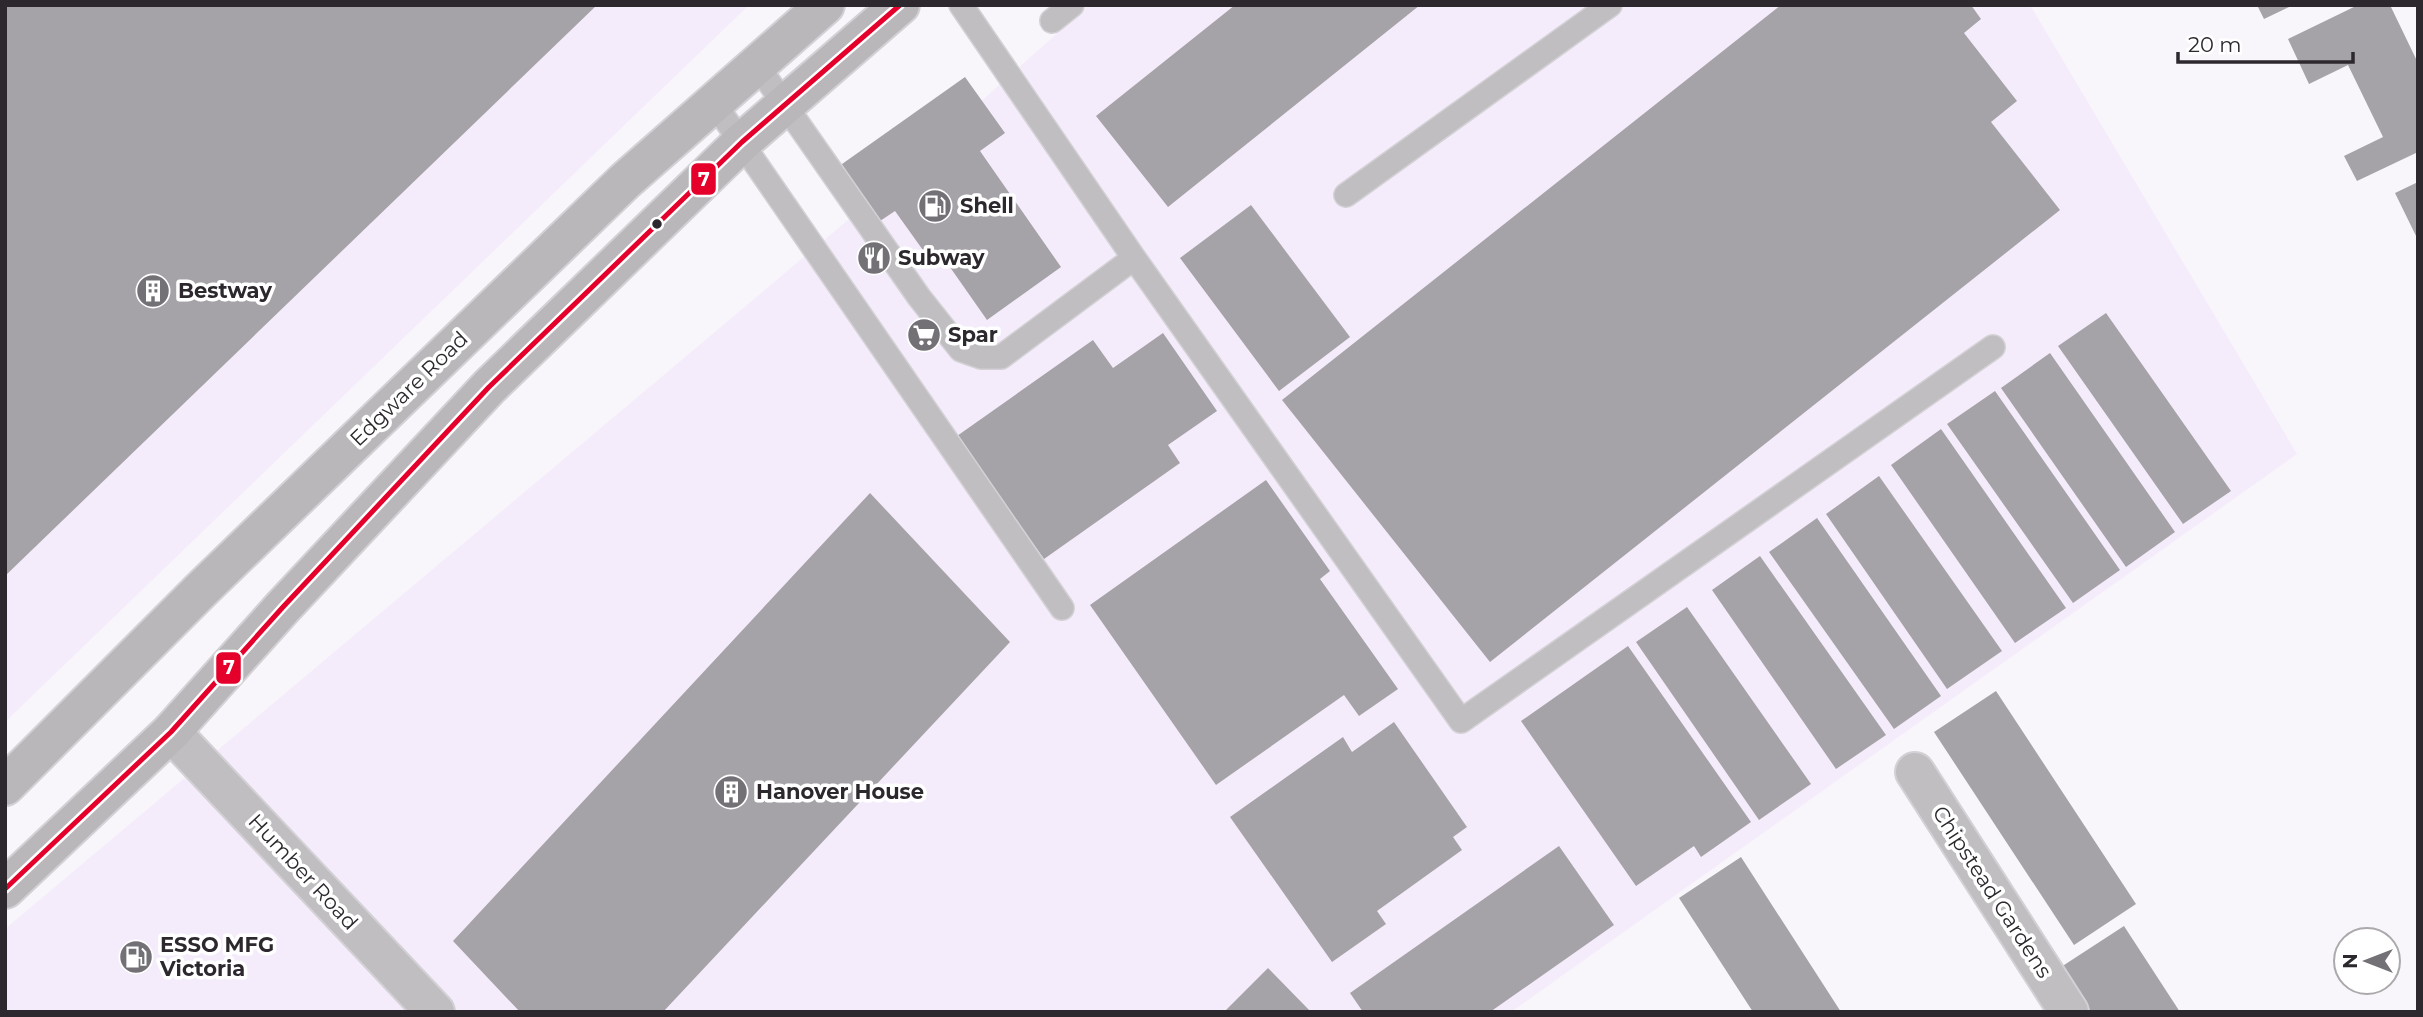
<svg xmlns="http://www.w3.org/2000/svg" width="2423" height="1017" font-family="Montserrat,sans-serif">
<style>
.built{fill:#f4ecfb}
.building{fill:#a6a3a8}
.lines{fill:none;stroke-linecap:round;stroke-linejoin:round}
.service-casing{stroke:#d3d1d5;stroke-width:26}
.minor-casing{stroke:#d3d1d5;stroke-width:42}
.primary-casing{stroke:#d3d1d5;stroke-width:42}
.service{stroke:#c0bec1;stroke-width:23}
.minor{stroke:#c0bec1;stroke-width:38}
.primary{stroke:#b9b7ba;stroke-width:38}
.bus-1-casing{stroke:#fff;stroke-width:10}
.bus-1{stroke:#e4002b;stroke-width:5}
.bus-dot{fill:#2c282e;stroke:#fff;stroke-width:2.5}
.labels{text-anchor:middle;stroke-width:7;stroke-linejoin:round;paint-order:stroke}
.poi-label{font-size:21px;font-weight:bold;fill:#2c282e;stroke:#fff;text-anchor:start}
.street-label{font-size:21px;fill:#2c282e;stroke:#fff}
.line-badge{stroke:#fff;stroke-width:2.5}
.badge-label{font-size:19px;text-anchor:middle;font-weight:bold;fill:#fff}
</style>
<rect width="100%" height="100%" fill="#f8f5fb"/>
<path class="built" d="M 5,5 L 749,5 L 5,722 Z
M 1089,5 L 2030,5 L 2297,454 L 1511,1012 L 5,1012 L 5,929 L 848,220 Z"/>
<path class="building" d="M 5,5 L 597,5 L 5,576 Z
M 1235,5 L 1420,5 L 1168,207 L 1096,116 Z
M 1781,5 L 1971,5 L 1981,19 L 1964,33 L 2017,101 L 1991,122 L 2060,210 L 1490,662 L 1282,400 Z
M 2257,5 L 2293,5 L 2264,19 Z
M 2358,5 L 2390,5 L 2418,63 L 2418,152 L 2357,181 L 2344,156 L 2383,137 L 2348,65 L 2309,84 L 2288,39 Z
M 965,77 L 1005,133 L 980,151 L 1061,267 L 987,320 L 945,260 L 935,267 L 895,211 L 874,225 L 835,169 Z
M 2418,182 L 2418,240 L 2395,193 Z
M 1251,205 L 1350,337 L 1279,391 L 1180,258 Z
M 2106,313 L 2231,491 L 2183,524 L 2058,346 Z
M 1163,333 L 1217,411 L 1168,445 L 1180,463 L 1044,559 L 957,436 L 1093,340 L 1113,368 Z
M 2050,353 L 2175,532 L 2126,567 L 2001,388 Z
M 1995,391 L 2120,570 L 2073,603 L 1947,424 Z
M 1941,429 L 2066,608 L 2015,643 L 1891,465 Z
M 1879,476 L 2002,651 L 1947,689 L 1826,514 Z
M 1266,480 L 1330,571 L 1320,579 L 1398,689 L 1359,716 L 1344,695 L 1216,785 L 1090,605 Z
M 870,493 L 1010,642 L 663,1012 L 520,1012 L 453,941 Z
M 1817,518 L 1941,696 L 1894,729 L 1769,552 Z
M 1760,556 L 1886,735 L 1836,769 L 1712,590 Z
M 1687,607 L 1811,784 L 1759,820 L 1636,642 Z
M 1628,646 L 1751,822 L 1701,857 L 1694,846 L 1636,886 L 1521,721 Z
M 1996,691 L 2136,904 L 2074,945 L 1934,732 Z
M 1394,722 L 1467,827 L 1453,837 L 1462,850 L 1377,911 L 1386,924 L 1332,962 L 1230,817 L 1343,737 L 1352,752 Z
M 1559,846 L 1614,925 L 1490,1012 L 1363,1012 L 1350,993 Z
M 1741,857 L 1841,1012 L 1753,1012 L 1679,898 Z
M 2124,926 L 2180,1012 L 2090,1012 L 2061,967 Z
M 1268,968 L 1311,1012 L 1224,1012 Z"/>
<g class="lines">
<g class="service-casing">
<path id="service" d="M 961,5 L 1134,258 L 1461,721 L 1993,347
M 1052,21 L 1072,5
M 757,65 L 919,297 L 961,350 L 981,357 L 1001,357 L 1134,258
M 714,103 L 1062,608
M 1346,195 L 1610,5"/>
</g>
<g class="minor-casing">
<path id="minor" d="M 171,732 L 435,1012
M 1915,772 L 2069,1012"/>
</g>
<g class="primary-casing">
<path id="primary" d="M 5,786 L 201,590 L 625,181 L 825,5
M 5,889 L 171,732 L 283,607 L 489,387 L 742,142 L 900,5"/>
</g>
<use href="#service" class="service"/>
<use href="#minor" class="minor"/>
<use href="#primary" class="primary"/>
<g class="bus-1-casing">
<path id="bus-1" d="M 5,889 L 171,732 L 283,607 L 489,387 L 742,142 L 900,5"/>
</g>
<use href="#bus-1" class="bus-1"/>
</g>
<defs>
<g id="fuel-disc" transform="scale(1.75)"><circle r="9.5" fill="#737076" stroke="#fff"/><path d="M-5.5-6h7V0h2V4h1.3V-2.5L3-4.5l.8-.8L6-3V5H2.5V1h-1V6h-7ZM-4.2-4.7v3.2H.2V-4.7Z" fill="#fff"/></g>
<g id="restaurant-disc" transform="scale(1.75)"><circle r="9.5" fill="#737076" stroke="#fff"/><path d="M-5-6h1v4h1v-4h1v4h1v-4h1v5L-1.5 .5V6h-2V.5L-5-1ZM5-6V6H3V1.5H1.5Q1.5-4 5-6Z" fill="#fff"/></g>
<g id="building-disc" transform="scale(1.75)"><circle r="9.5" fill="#737076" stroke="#fff"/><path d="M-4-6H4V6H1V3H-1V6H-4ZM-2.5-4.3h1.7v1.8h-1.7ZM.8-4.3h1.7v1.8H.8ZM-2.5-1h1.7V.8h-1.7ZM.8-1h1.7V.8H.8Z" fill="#fff"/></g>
<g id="supermarket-disc" transform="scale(1.75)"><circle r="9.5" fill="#737076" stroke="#fff"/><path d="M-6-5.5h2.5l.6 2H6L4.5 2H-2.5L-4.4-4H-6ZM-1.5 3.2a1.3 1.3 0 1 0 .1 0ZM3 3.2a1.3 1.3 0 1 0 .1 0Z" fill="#fff"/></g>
</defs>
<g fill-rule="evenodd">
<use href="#fuel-disc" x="935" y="206"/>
<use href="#restaurant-disc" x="874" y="258"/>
<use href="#building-disc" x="153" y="291"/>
<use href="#supermarket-disc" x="924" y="335"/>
<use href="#building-disc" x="731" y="792"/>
<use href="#fuel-disc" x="136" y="957"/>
</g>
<circle class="bus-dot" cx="657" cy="224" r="6"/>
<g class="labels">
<g class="poi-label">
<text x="960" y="213">Shell</text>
<text x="898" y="265">Subway</text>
<text x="178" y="298">Bestway</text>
<text x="948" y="342">Spar</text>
<text x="756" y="799">Hanover House</text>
<text x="160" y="952">ESSO MFG<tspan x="160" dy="24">Victoria</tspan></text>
</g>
<g class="street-label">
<text transform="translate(409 389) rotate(-44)" y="7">Edgware Road</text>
<text transform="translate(303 872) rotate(47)" y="7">Humber Road</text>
<text transform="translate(1992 892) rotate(57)" y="7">Chipstead Gardens</text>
</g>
</g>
<g class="line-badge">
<rect x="690" y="162" width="27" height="34" rx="7" fill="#e4002b"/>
<rect x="215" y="651" width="27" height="34" rx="7" fill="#e4002b"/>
</g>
<g class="badge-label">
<text x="704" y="186">7</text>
<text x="229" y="674">7</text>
</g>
<rect width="2423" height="1017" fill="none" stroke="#2c282e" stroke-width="14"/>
<g transform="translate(2367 961) rotate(270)"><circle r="33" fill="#ffffff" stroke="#aba9ab" stroke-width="2"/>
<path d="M0-5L12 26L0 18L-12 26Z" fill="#737076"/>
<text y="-10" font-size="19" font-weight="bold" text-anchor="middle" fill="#2c282e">N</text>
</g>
<path d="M2178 52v10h175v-10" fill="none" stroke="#2c282e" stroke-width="3.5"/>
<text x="2188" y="52" font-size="21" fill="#2c282e" stroke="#ffffff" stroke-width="5" paint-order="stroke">20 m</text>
</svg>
